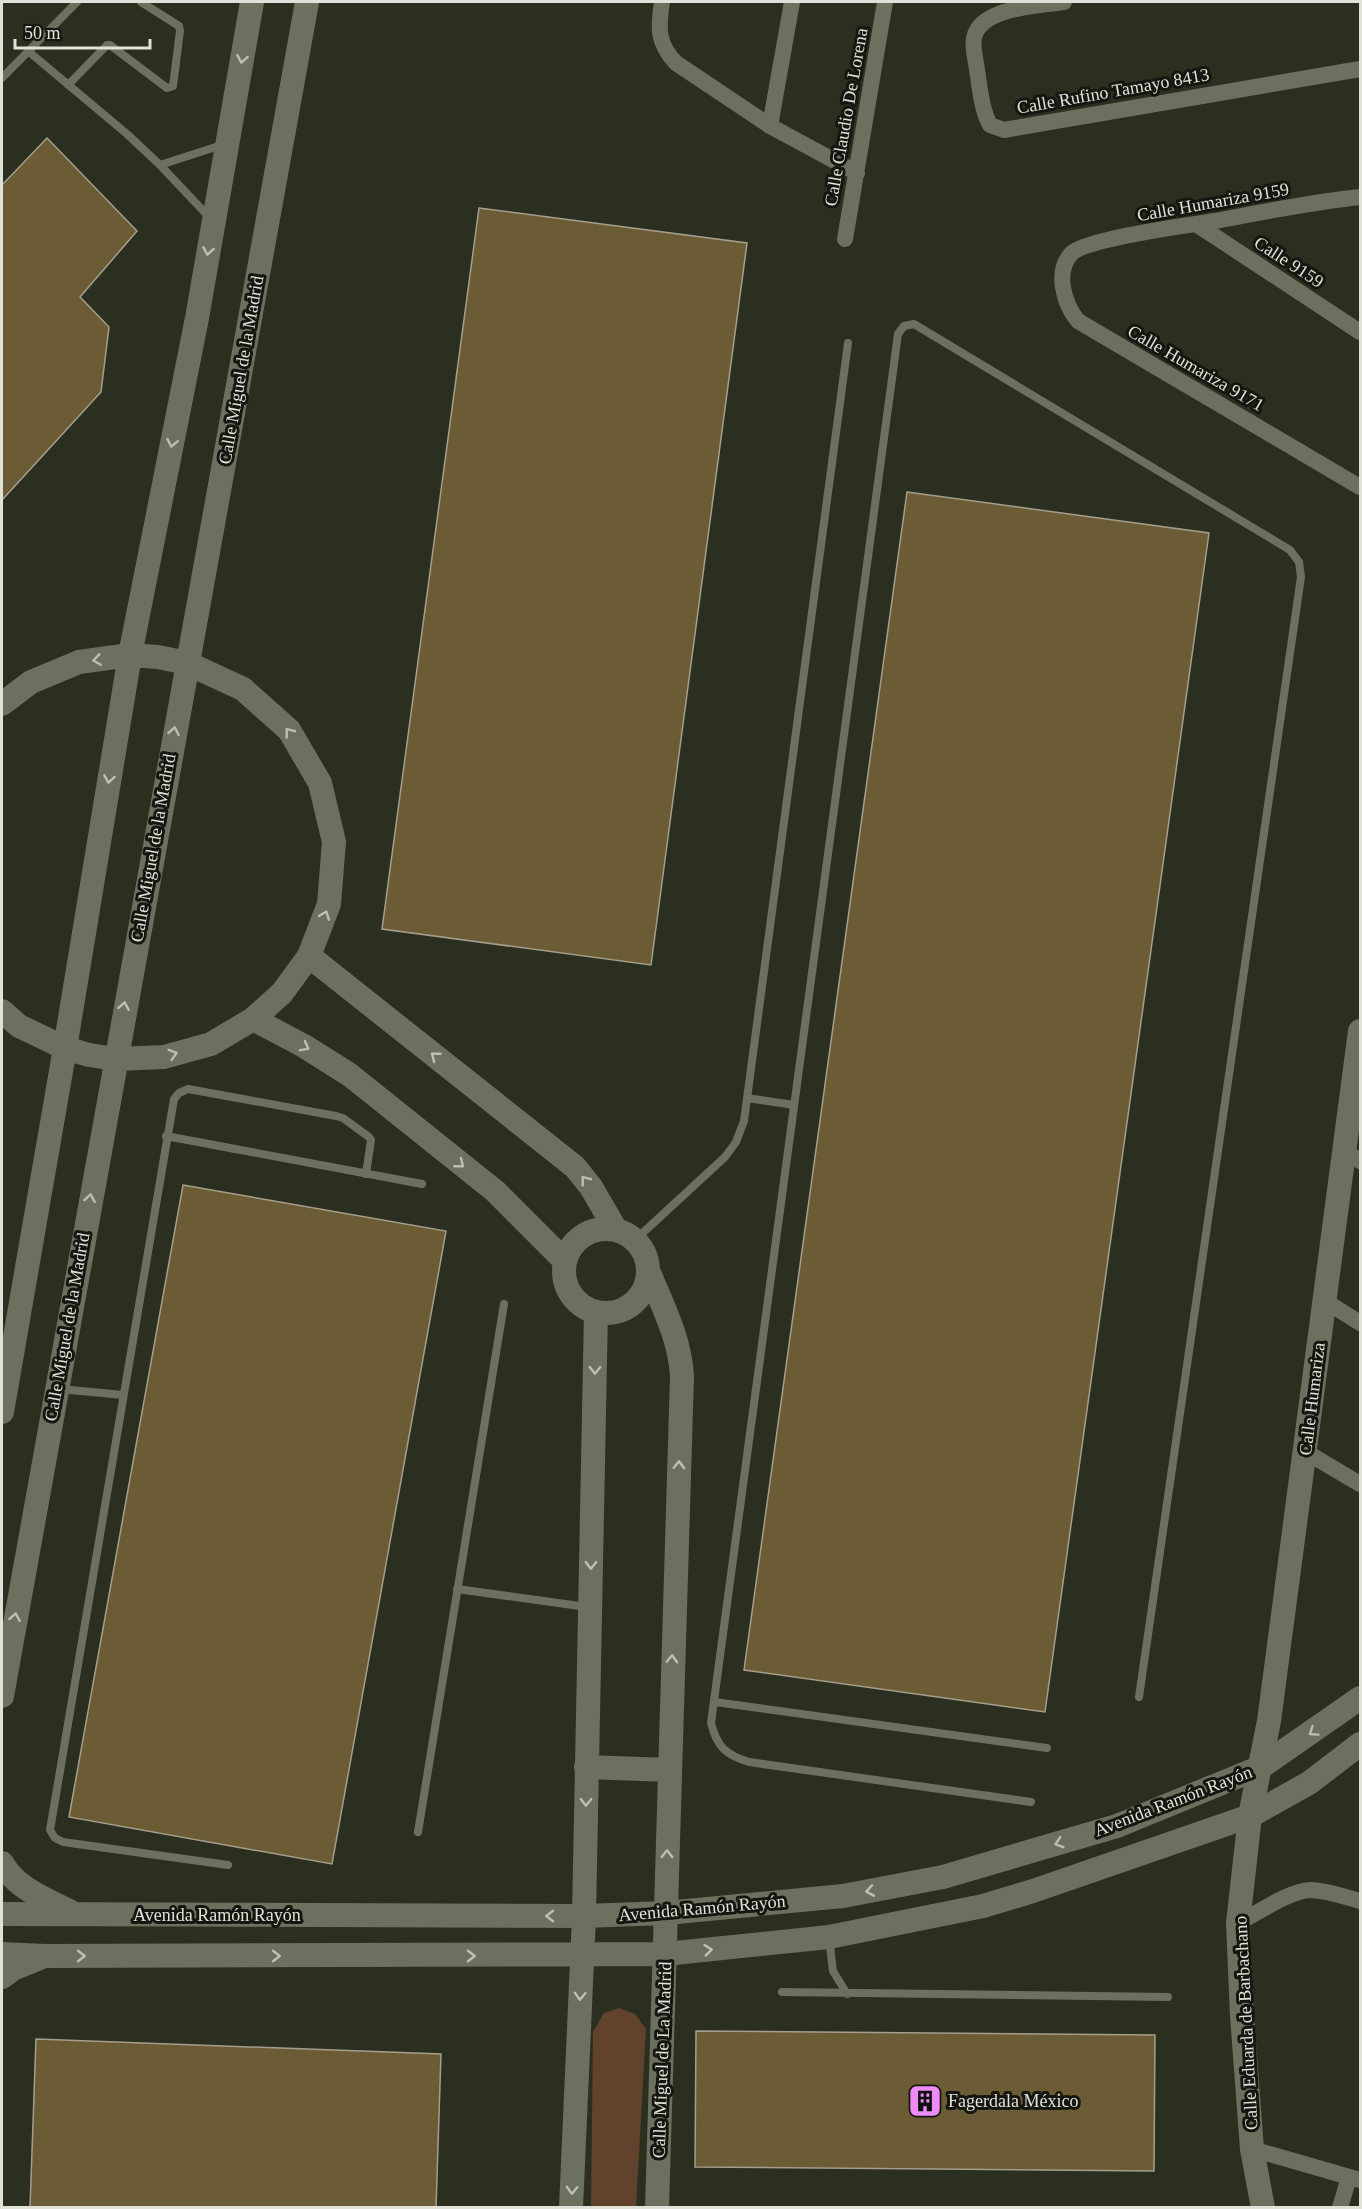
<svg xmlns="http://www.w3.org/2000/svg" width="1362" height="2209" font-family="Georgia,serif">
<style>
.green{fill:#61422c}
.building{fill:#6c5c35;stroke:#a59e8d;stroke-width:1.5}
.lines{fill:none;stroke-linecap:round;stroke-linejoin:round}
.lane{stroke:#6c705f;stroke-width:8}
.street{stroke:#6c705f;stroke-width:16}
.secondary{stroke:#6c705f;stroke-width:24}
.oneway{stroke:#bcc0b4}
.labels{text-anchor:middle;stroke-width:6;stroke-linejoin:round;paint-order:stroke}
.street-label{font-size:18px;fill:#dfe2d8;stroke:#151610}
.poi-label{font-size:18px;fill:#dfe2d8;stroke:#151610;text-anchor:start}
</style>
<rect width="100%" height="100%" fill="#2b2f20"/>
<path class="green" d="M 619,2008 L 635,2014 L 646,2029 L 636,2207 L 591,2207 L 593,2032 L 604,2013 Z"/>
<path class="building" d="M 47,138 L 137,231 L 80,297 L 109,327 L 101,392 L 2,500 L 2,185 Z
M 479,208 L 747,243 L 651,965 L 382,929 Z
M 907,492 L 1209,533 L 1045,1712 L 744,1670 Z
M 183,1185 L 446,1231 L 332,1864 L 69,1817 Z
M 696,2031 L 1155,2035 L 1154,2171 L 695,2167 Z
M 36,2039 L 441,2054 L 436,2208 L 30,2208 Z"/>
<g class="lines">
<path class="lane" d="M 28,51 L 127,134 L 160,165 L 211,219
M 2,78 L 77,2
M 68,85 L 107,45 L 110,45 L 167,88 L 173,86 L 180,31 L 179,26 L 141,2
M 160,165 L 225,144
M 747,1098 L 794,1105
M 166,1136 L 422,1184
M 635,1240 L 725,1157 L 736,1142 L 744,1121 L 848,343
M 60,1389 L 123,1395
M 457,1589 L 587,1607
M 715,1702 L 1047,1748
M 1031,1802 L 749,1762 C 726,1755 717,1747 711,1723 L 898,334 L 904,326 L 914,324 L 1290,550 L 1299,562 L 1301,577 L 1139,1697
M 418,1832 L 504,1304
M 228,1865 L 63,1842 L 55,1838 L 50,1830 L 174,1099 L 179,1093 L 188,1089 L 336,1116 L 343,1118 L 369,1137 L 371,1140 L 366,1174
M 829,1938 L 833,1971 L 847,1994
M 782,1992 L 1168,1997"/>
<path class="street" d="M 662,2 C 658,28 657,43 676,63 L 770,126 L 857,173
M 1064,2 C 1039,6 980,7 974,38 C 972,48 976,60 977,70 C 980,88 981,108 990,125 L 1004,130 L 1360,69
M 770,126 L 792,2
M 1360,197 C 1312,202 1263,212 1215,221 C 1189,225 1087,239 1072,253 C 1054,271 1064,304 1078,321 L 1360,487
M 1196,224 L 1360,332
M 845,239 L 885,2
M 1345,1151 L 1360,1161
M 1325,1301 L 1360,1323
M 1306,1452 L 1360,1484
M 1238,1923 C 1258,1913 1289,1891 1310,1890 C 1327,1890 1344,1897 1360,1901
M 1252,2149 L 1360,2180
M 1340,2208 L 1349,2177"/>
<path class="secondary" d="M 2,704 L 31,682 L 79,662 L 130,655 L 158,657 L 187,663 L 243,689 L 289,730 L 320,783 L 334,842 L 329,904 L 309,956 L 282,993 L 253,1019 L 211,1044 L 164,1057 L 115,1059 L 89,1055 L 65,1048 L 19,1026 L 2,1011
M 309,956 L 575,1167 L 591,1187 L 616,1230
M 253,1019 L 304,1046 L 350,1075 L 495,1191 L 565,1261
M564 1271a42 42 0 1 1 84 0a42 42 0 1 1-84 0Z
M 648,1270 C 662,1305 680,1338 682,1376 L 657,2208
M 2,1412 L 65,1048 L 130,655 L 197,318 L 252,2
M 2,1696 L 307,2
M 586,1767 L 669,1770
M 2,1863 C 17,1889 44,1898 69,1911
M 2,1914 L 584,1916 L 666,1913 L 843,1896 L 943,1877 L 1117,1826 L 1261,1767 L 1360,1698
M 2,1954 L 45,1956 L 665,1954 L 829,1937 L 983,1906 L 1033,1891 L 1250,1816 L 1309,1783 L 1360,1744
M 2,1977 L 13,1969 L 40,1958
M 571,2208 L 584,1916 L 596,1312
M 1263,2208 L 1252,2149 L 1242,2016 L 1238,1923 L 1250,1816 L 1269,1721 L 1360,1031"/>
</g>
<defs><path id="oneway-chevron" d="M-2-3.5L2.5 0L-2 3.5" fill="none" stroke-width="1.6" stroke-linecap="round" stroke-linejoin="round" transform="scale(1.5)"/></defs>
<g class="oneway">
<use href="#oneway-chevron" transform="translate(242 59) rotate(100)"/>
<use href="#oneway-chevron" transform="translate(208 251) rotate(99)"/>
<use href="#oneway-chevron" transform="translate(172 443) rotate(101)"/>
<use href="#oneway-chevron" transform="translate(97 660) rotate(172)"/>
<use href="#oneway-chevron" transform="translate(174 731) rotate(-80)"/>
<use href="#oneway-chevron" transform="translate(289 732) rotate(-128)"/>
<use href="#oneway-chevron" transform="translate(109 779) rotate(99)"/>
<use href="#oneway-chevron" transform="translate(325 915) rotate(-69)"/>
<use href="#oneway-chevron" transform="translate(124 1006) rotate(-80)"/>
<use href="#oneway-chevron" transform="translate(305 1047) rotate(29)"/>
<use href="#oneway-chevron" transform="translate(173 1054) rotate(-16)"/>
<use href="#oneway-chevron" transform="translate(435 1056) rotate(-142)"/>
<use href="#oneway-chevron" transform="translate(460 1164) rotate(39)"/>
<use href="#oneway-chevron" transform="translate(585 1180) rotate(-128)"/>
<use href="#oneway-chevron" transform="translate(90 1198) rotate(-80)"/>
<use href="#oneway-chevron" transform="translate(595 1370) rotate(91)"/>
<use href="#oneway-chevron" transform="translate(679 1465) rotate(-88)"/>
<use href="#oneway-chevron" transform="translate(591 1565) rotate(91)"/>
<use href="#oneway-chevron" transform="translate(15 1617) rotate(-80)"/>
<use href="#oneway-chevron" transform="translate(672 1659) rotate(-88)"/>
<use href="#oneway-chevron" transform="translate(1313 1732) rotate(145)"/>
<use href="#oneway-chevron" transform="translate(586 1802) rotate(91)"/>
<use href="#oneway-chevron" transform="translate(1059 1843) rotate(163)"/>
<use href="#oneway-chevron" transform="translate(667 1854) rotate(-89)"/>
<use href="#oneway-chevron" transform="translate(870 1891) rotate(170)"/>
<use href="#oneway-chevron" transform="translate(550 1916) rotate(-180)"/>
<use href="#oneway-chevron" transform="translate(708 1950) rotate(-6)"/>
<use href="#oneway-chevron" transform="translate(81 1956)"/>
<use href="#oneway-chevron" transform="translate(276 1956)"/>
<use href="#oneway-chevron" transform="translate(471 1956)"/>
<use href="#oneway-chevron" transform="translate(580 1996) rotate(92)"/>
<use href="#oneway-chevron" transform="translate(572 2190) rotate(92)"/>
</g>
<defs>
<g id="building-square" transform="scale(1.725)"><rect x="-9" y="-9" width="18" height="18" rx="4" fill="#ef8bf7" stroke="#151610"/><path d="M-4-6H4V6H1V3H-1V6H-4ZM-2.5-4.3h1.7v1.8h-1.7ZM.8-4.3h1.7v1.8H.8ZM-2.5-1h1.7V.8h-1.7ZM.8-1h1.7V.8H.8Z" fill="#111"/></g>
</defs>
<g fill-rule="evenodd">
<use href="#building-square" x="925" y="2101"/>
</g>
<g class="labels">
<g class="street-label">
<text transform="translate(1113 91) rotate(-10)" y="6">Calle Rufino Tamayo 8413</text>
<text transform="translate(846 117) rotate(-80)" y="6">Calle Claudio De Lorena</text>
<text transform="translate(1213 202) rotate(-10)" y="6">Calle Humariza 9159</text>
<text transform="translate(1289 262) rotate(33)" y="6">Calle 9159</text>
<text transform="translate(1196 368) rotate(30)" y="6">Calle Humariza 9171</text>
<text transform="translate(241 370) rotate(-80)" y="6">Calle Miguel de la Madrid</text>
<text transform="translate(153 848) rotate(-80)" y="6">Calle Miguel de la Madrid</text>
<text transform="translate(67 1327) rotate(-80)" y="6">Calle Miguel de la Madrid</text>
<text transform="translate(1312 1399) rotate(-83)" y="6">Calle Humariza</text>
<text transform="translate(1173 1801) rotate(-21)" y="6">Avenida Ramón Rayón</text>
<text transform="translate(702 1908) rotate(-5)" y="6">Avenida Ramón Rayón</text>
<text x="217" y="1921">Avenida Ramón Rayón</text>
<text transform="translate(1246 2023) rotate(-93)" y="6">Calle Eduarda de Barbachano</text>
<text transform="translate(662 2060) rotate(-88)" y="6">Calle Miguel de La Madrid</text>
</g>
<g class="poi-label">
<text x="948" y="2107">Fagerdala México</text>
</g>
</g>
<rect width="1362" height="2209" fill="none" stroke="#dfe2d8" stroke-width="6"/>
<path d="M15 39v9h135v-9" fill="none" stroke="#dfe2d8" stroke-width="3"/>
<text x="24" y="39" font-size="18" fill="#dfe2d8" stroke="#151610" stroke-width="4.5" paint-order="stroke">50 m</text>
</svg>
